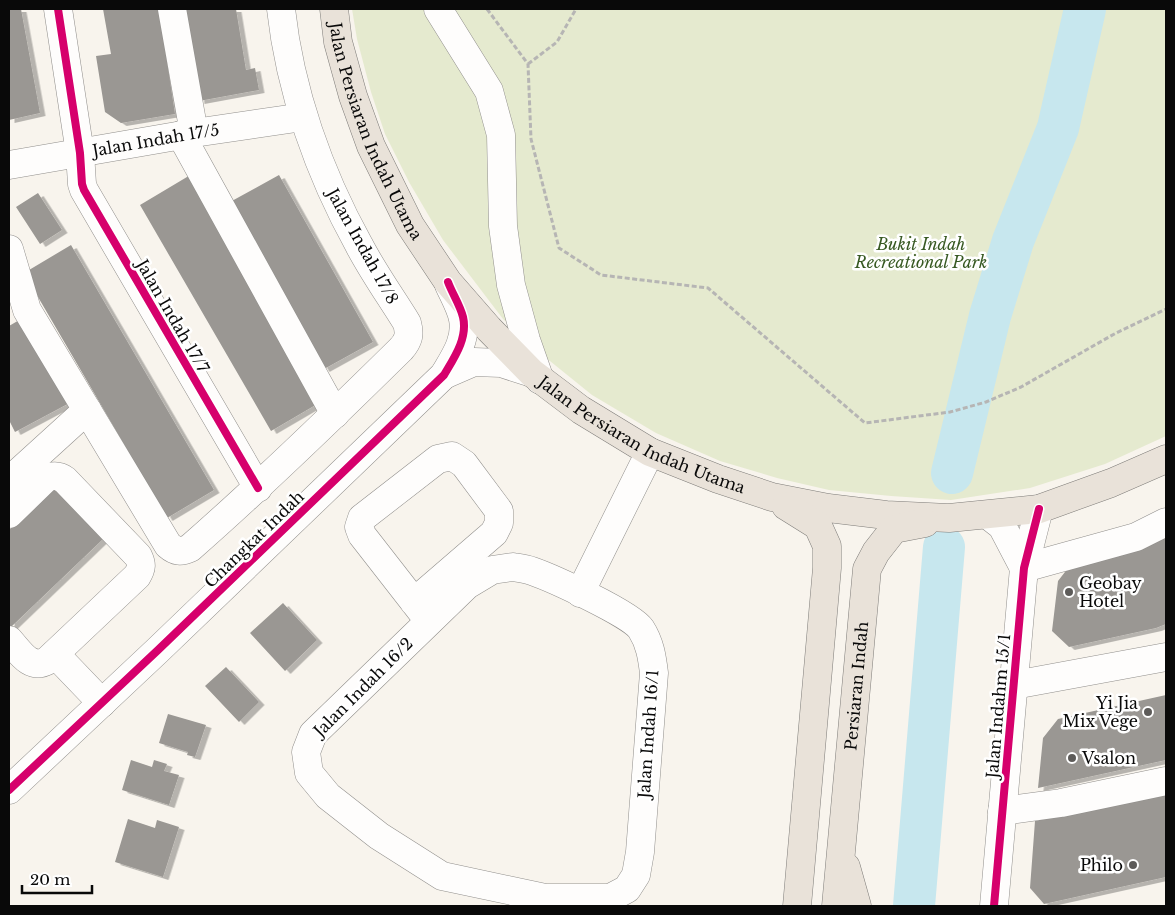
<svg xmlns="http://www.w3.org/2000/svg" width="1175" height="915" font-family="'Libre Baskerville',serif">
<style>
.green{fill:#e5eacf}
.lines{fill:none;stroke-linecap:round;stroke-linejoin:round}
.river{stroke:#c7e7ee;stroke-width:42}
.building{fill:#9a9793;filter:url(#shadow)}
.minor-casing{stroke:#918f8c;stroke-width:29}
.major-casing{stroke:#7e7c79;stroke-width:29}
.path{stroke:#b6b5b4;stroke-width:3;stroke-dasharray:5 2.5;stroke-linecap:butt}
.minor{stroke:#fefdfc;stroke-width:28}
.major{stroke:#e9e2d9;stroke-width:28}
.cycleway-casing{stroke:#fff;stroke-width:11}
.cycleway{stroke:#d6006c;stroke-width:8}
.poi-dot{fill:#5d5b59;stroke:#fff;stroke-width:2}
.labels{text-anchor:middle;stroke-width:5;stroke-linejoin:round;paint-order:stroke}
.street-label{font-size:16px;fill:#090909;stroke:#fff}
.park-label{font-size:16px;font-style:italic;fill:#375922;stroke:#fff}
.poi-label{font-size:16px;fill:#090909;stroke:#fff;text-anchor:start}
</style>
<defs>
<filter id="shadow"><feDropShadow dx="5.5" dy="3" stdDeviation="0" flood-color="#0004"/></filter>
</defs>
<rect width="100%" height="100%" fill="#f8f4ed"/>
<path class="green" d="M 352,9 L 1166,9 L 1166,436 L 1105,464 L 1030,488 L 951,500 L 891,496 L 829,490 L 777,478 L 720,461 L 656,433 L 592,395 L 545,357 L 503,319 L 443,240 L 409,182 L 385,134 L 371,92 L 357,39 Z"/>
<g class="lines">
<path class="river" d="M 952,473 L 990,316 L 1013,241 L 1058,128 L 1085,9
M 914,906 L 944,547"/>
</g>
<path class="building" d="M 9,9 L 21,9 L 40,113 L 9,120 Z
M 103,9 L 159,9 L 175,114 L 121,123 L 105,112 L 96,56 L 111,54 Z
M 185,9 L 236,9 L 246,70 L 255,68 L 259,90 L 199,101 Z
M 192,174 L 324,400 L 271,431 L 140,205 Z
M 279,175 L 373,342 L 324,369 L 230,202 Z
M 38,193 L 62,230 L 40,244 L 16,207 Z
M 71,245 L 214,490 L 167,518 L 24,273 Z
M 21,319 L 75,400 L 15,432 L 9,420 L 9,326 Z
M 53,487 L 103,539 L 11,627 L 9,625 L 9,530 Z
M 1166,531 L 1166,624 L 1156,628 L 1069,647 L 1052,631 L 1058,581 L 1075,559 Z
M 283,603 L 317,640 L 285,671 L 250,633 Z
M 226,667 L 259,702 L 239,722 L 205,686 Z
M 1166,695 L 1166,760 L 1038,788 L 1043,738 L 1058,719 Z
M 168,714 L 206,725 L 195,757 L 187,755 L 188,752 L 159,743 Z
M 131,760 L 152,767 L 154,760 L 167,764 L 164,771 L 179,775 L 169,805 L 122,790 Z
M 1166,793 L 1166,877 L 1044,904 L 1030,888 L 1035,821 Z
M 128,819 L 155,828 L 157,820 L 179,827 L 163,877 L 115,862 Z"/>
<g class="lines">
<g class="minor-casing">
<g id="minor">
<path d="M 58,9 L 80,153 L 82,184 L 84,190 L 258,488"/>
<path d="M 172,9 L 194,133"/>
<path d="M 438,9 L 489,91 L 501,135 L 503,226 L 511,285 L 526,340 L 540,380"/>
<path d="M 181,135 L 335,414"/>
<path id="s1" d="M 9,165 L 194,133 L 303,117"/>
<path d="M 9,249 L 27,310 L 168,545 C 176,552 181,552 190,548 C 263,484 332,417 401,349 C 409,340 410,334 407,323 C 391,297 373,272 359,245 C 319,173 290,91 281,9"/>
<path d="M 444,375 L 474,362 L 501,363 L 532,373"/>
<path d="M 9,481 L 87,410"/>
<path d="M 9,514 L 45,479 C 53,475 58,475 65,480 L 138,556 C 142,564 142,568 137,576 L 47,661 C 30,670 20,652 9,640"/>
<path d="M 988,515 L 1002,526 L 1024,568"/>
<path d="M 513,567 C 519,568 526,569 532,571 C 552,578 631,614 641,629 C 650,643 652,657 654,673 L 640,852 L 636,875 L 627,889 L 610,898 L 545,898 L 442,876 L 379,836 L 328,796 L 309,773 L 306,752 L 313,734 L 467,585 L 492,570 Z"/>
<path d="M 1024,568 L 1136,537 L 1166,522"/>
<path d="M 580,593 L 650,452"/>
<path d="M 414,602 L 494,533 L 499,523 L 499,511 L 464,464 L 452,456 L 438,459 L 362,518 L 359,527 L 362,535 L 429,621"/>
<path d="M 55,654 L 102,703"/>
<path d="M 1014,685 L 1166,657"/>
<path d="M 9,790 L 158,650 L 444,375 C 454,358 467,340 463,319 C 461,308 454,296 449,285"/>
<path d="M 1002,811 L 1061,803 L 1166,781"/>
<path d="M 994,906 L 1024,568 L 1039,509"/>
</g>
</g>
<g class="major-casing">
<g id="major">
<path id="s2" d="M 334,9 L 338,42 L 353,96 L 371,146 L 410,225 L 448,282 L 489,329 L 532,373 L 581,410 L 650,452 L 718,479 L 772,497 L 828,508 L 886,515 L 949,518 L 1039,509 L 1111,483 L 1166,459"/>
<path d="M 786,506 L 818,526 L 827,546 L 827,568 L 797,906"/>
<path d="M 846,867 L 857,906"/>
<path id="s3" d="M 836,906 L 867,569 L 876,552 L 894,529 L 925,523"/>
</g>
</g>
<path class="path" d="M 487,9 L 528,64 L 531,139 L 559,248 L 601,275 L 708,288 L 865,423 L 950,412 L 986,402 L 1021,387 L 1116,333 L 1166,309
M 528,64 L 557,42 L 576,9"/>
<use href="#minor" class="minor"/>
<use href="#major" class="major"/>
<g class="cycleway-casing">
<path id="cycleway" d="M 58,9 L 80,153 L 82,184 L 84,190 L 258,488
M 9,790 L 158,650 L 444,375 C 454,358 468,338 463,317 C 460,305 452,293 448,282
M 994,906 L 1024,568 L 1039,509"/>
</g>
<use href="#cycleway" class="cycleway"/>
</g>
<g class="poi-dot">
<circle cx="1069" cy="592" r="5"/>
<circle cx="1148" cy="712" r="5"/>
<circle cx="1072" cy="758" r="5"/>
<circle cx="1133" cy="865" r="5"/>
</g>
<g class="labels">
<g class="street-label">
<text dy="6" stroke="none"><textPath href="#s2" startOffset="130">Jalan Persiaran Indah Utama</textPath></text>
<text dy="6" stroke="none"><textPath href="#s1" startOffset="149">Jalan Indah 17/5</textPath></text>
<text transform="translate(363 246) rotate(61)" y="6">Jalan Indah 17/8</text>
<text transform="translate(173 316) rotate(60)" y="6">Jalan Indah 17/7</text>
<text dy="6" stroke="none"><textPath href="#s2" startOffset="550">Jalan Persiaran Indah Utama</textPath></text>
<text transform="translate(254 539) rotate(-44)" y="6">Changkat Indah</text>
<text dy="6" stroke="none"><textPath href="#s3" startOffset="221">Persiaran Indah</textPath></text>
<text transform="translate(363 687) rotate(-45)" y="6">Jalan Indah 16/2</text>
<text transform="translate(998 706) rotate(-85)" y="6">Jalan Indahm 15/1</text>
<text transform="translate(648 734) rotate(-86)" y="6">Jalan Indah 16/1</text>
</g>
<g class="park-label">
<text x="921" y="250">Bukit Indah<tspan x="921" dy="18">Recreational Park</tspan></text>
</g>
<g class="poi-label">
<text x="1079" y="589">Geobay<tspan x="1079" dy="18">Hotel</tspan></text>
<text x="1138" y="709" text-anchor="end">Yi Jia<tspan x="1138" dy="18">Mix Vege</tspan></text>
<text x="1082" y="764">Vsalon</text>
<text x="1123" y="871" text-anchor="end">Philo</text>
</g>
</g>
<rect width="1175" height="915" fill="none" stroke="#090909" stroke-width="20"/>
<path d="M22 885v8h70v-8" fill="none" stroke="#090909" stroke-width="2.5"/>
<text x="30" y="885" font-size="15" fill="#090909" stroke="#ffffff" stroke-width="4" paint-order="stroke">20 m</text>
</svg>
